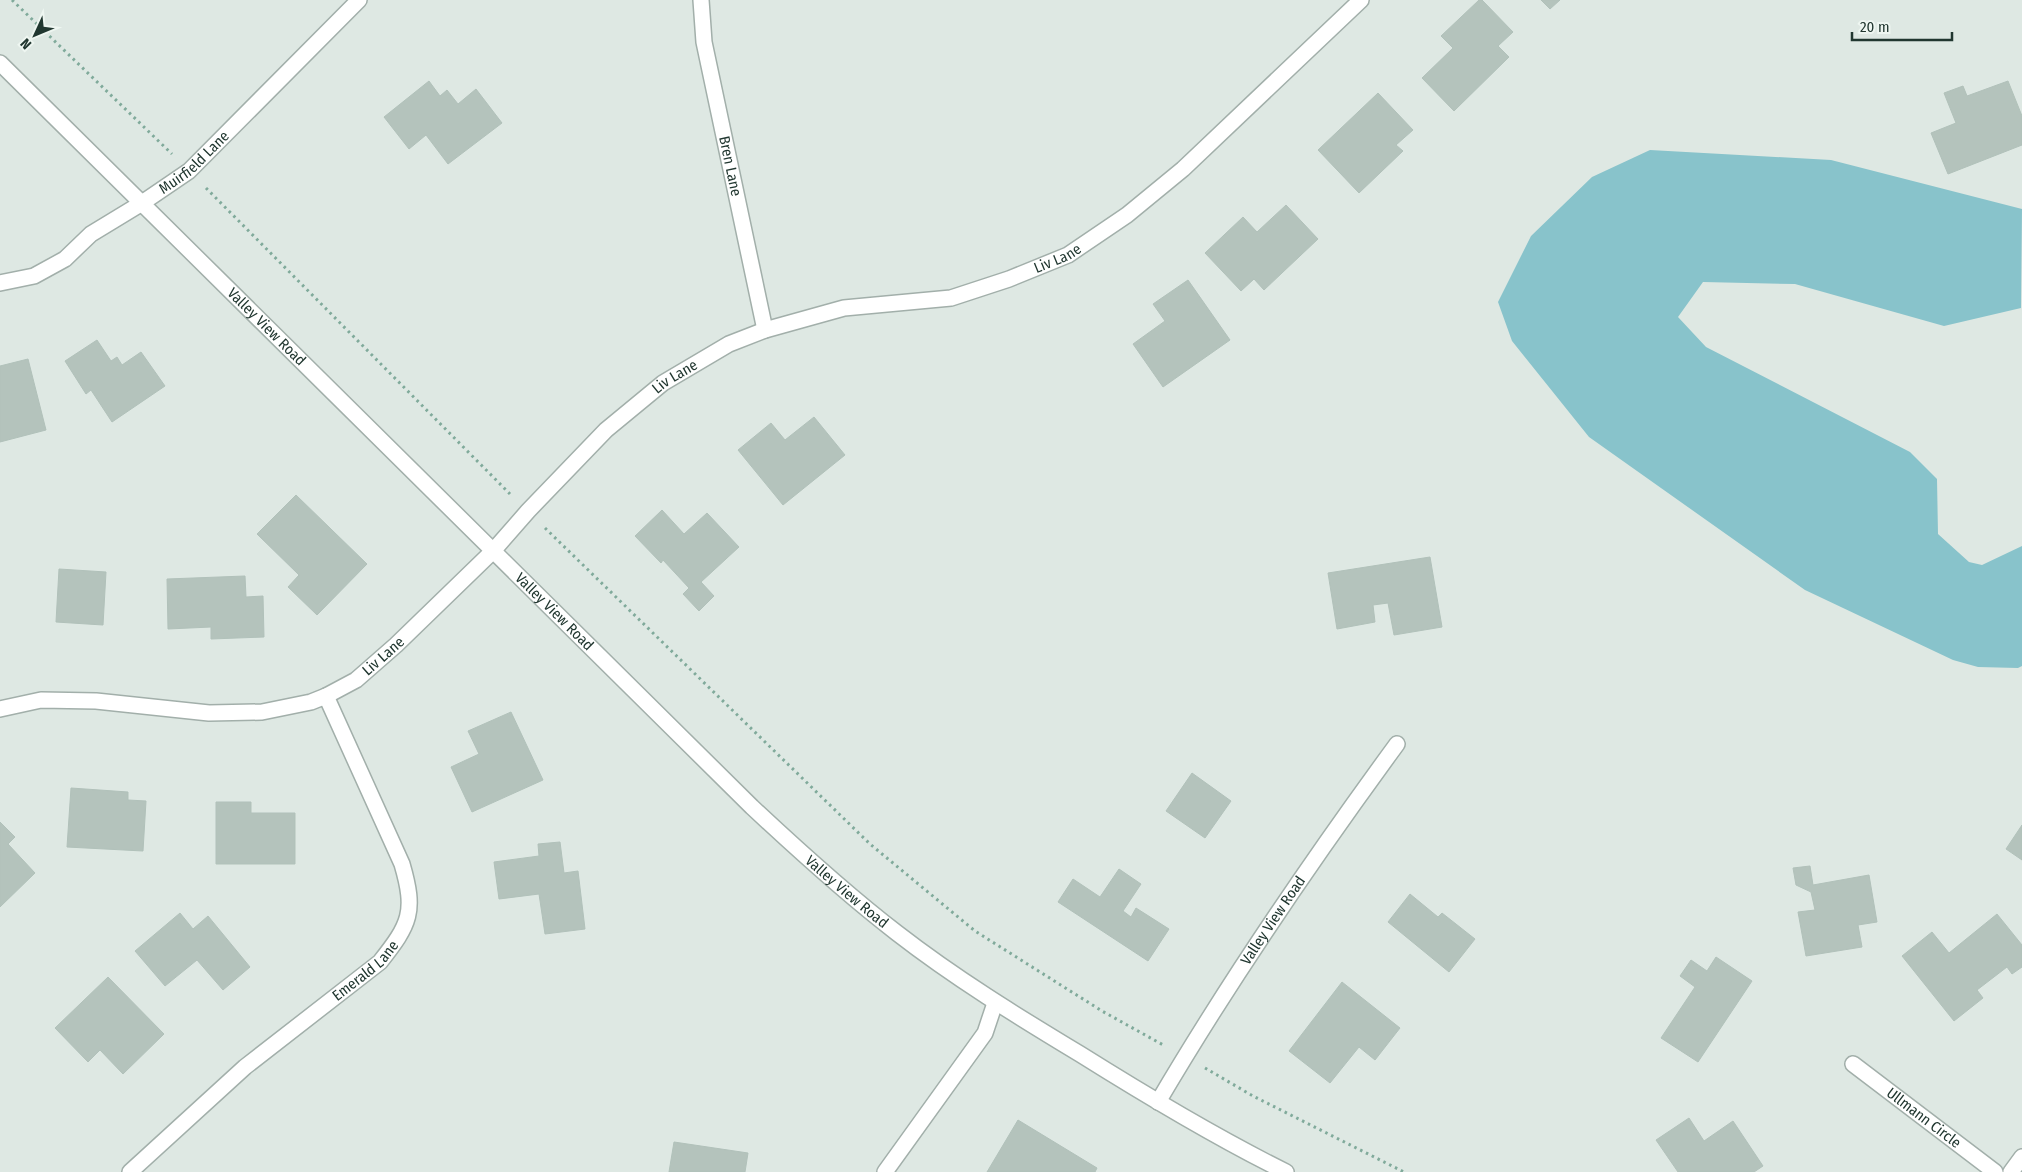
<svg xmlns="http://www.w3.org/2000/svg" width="2022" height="1172" font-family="'Fira Sans Condensed',sans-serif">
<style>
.water{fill:#88c3cb}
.building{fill:#b4c3bc;stroke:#b1c1ba}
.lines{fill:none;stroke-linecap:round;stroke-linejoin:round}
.minor-casing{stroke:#a2afaa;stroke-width:18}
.path{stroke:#80aa9b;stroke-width:3;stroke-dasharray:2.5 4;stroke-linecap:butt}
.minor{stroke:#fff;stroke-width:15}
.labels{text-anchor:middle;stroke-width:4;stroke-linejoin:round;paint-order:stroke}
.street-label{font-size:15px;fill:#213730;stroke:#eef6f1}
</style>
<rect width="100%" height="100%" fill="#dee8e3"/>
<path class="water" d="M 1650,150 L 1831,160 L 2022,209 L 2021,308 L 1944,326 L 1795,284 L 1703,282 L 1678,317 L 1706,347 L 1910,452 L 1937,479 L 1938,534 L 1969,562 L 1982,565 L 2022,546 L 2022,666 L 2018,668 L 1978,667 L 1953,660 L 1805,590 L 1589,437 L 1512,341 L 1498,302 L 1531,236 L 1592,177 Z"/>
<path class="building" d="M 1479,0 L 1482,0 L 1513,32 L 1498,46 L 1509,57 L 1454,111 L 1422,78 L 1453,48 L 1441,36 Z
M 1541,0 L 1560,0 L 1550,9 Z
M 429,81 L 440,96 L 447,90 L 458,104 L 476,89 L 502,123 L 448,164 L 426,135 L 409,149 L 384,117 Z
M 2008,81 L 2022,116 L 2022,145 L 1948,174 L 1931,133 L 1956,123 L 1944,93 L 1963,86 L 1967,96 Z
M 1378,93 L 1413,130 L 1396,145 L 1403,151 L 1359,193 L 1318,150 Z
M 1286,205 L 1318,239 L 1264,290 L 1254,279 L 1241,291 L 1205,253 L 1243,217 L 1257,232 Z
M 1188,280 L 1230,340 L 1163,387 L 1133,344 L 1165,321 L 1153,304 Z
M 97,340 L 111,361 L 117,357 L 122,365 L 141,352 L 165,386 L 112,422 L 91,390 L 86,394 L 65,361 Z
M 28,359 L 46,430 L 0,442 L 0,366 Z
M 814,417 L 845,455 L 783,505 L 738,450 L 771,423 L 785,440 Z
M 296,495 L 367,564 L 317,615 L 288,587 L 299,575 L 257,534 Z
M 662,510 L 684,534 L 707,513 L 739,547 L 701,582 L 714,596 L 699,611 L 683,594 L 689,588 L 663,560 L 661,563 L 635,536 Z
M 1430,557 L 1442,627 L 1394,635 L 1388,603 L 1373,605 L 1375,622 L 1337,629 L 1328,573 Z
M 59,569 L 106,572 L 103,625 L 56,622 Z
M 245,576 L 246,597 L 263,596 L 264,637 L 211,639 L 211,627 L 168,629 L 167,579 Z
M 511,712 L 543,780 L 472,812 L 451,767 L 479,754 L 468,731 Z
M 1192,773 L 1231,801 L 1205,838 L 1166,811 Z
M 71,788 L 128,792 L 128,800 L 146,801 L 143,851 L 67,847 Z
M 216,802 L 251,802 L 251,813 L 295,813 L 295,864 L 216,864 Z
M 0,822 L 15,837 L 8,844 L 35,873 L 0,907 Z
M 2022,825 L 2022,860 L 2006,849 Z
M 560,842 L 564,873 L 578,871 L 585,929 L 545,934 L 539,894 L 499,899 L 494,862 L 539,856 L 538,844 Z
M 1810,866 L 1813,885 L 1869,875 L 1877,922 L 1858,925 L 1862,947 L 1806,956 L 1798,912 L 1815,910 L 1811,892 L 1796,885 L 1793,868 Z
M 1119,869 L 1141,884 L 1123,911 L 1131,917 L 1136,908 L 1169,929 L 1148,961 L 1058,902 L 1073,879 L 1100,897 Z
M 1410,894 L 1438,917 L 1442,913 L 1475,939 L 1449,972 L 1388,922 Z
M 180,913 L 193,929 L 208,916 L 250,967 L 223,990 L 197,960 L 165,986 L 135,951 Z
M 1997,914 L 2022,945 L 2022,967 L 2012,974 L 2007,967 L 1977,990 L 1983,998 L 1954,1021 L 1902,956 L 1932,932 L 1949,953 Z
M 1716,957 L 1752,981 L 1698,1062 L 1661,1038 L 1695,987 L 1680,976 L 1691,960 L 1707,971 Z
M 108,977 L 164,1034 L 123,1074 L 100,1050 L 88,1062 L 55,1028 Z
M 1342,982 L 1400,1028 L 1375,1060 L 1359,1047 L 1330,1083 L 1289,1051 Z
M 1689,1118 L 1704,1141 L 1733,1121 L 1763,1166 L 1754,1172 L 1678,1172 L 1656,1140 Z
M 1018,1120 L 1097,1168 L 1095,1172 L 987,1172 Z
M 674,1142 L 748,1153 L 745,1172 L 669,1172 Z"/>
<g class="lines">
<g class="minor-casing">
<g id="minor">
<path id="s1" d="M 701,0 L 704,42 L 765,330"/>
<path id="s2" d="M 0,63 L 752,807 C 799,851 846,894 897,933 C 955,978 1017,1016 1080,1054 C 1147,1096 1215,1137 1286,1172"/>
<path id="s3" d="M 0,283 L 34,276 L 65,259 L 91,234 L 142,203 L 189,171 L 359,0"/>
<path id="s4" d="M 0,709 L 41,700 L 96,701 L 209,713 L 262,712 L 311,702 L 326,696 L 356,680 L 396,645 L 493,551 L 528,511 L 606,430 L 663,383 L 729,344 L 765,330 L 844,308 L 951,298 L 1009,279 L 1068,255 L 1127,215 L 1183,169 L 1361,0"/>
<path id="s5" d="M 1853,1064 L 1995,1172"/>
<path id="s6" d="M 1158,1102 C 1231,978 1312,860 1397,744"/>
<path id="s7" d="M 130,1172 L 245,1067 L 380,962 C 410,924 416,912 402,864 L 326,696"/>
<path d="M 885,1172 L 985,1033 L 995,1003"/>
<path d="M 2011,1172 L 2022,1157"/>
</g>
</g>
<path class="path" d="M 12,0 L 172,154
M 206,188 L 510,494
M 545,528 L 870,844 L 975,931 L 1102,1011 L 1165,1046
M 1205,1068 L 1253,1096 L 1404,1172"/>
<use href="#minor" class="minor"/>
</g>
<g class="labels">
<g class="street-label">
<text dy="5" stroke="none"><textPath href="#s3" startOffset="232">Muirfield Lane</textPath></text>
<text dy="5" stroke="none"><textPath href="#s1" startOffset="169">Bren Lane</textPath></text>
<text dy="5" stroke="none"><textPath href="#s4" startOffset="1210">Liv Lane</textPath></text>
<text dy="5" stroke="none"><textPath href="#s2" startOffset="375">Valley View Road</textPath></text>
<text dy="5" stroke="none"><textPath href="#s4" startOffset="805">Liv Lane</textPath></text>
<text dy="5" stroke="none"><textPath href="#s2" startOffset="780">Valley View Road</textPath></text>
<text dy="5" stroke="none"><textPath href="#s4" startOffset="400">Liv Lane</textPath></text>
<text dy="5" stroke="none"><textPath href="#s2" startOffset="1185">Valley View Road</textPath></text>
<text dy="5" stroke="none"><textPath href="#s6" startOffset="215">Valley View Road</textPath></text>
<text dy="5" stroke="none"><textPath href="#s7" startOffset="310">Emerald Lane</textPath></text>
<text dy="5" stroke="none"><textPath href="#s5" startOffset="89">Ullmann Circle</textPath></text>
</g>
</g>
<g transform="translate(35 35) rotate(226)" stroke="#eef6f1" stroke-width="4" paint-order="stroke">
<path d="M0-4L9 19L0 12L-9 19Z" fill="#213730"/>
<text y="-8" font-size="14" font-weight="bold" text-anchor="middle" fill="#213730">N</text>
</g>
<path d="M1852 32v8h100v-8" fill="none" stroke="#213730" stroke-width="2.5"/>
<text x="1860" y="32" font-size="15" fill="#213730" stroke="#eef6f1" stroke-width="4" paint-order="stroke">20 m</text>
</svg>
